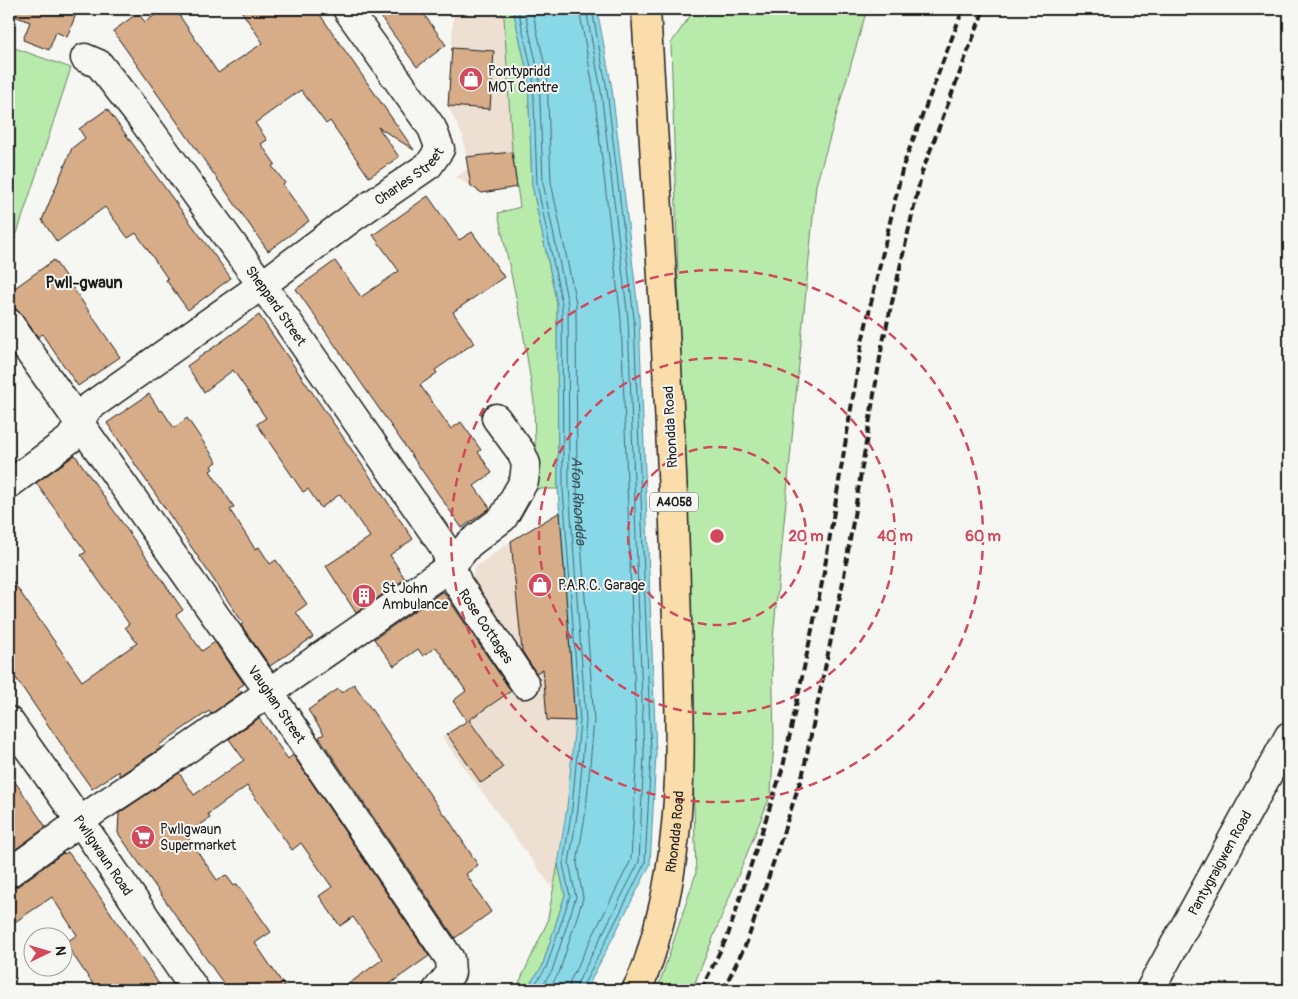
<svg xmlns="http://www.w3.org/2000/svg" width="1298" height="999" font-family="Pangolin,sans-serif">
<style>
.built{fill:#ede0d2}
.green{fill:#b7eaab;stroke:#6a8364}
.water{fill:#89d8e7;stroke:#5d8d96}
.lines{fill:none;stroke-linecap:round;stroke-linejoin:round}
.shore{stroke:#48676d;stroke-width:1}
.building{fill:#d7ac88;stroke:#1c1c1c}
.minor-casing{stroke:#1c1c1c;stroke-width:31}
.major-casing{stroke:#1c1c1c;stroke-width:31}
.minor{stroke:#f6f6f2;stroke-width:28}
.major{stroke:#faddab;stroke-width:28}
.rail{stroke:#1c1c1c;stroke-width:4;stroke-dasharray:8 4;stroke-linecap:butt}
.ring{fill:none;stroke:#d1495b;stroke-width:2.5;stroke-dasharray:9 6}
.labels{text-anchor:middle;stroke-width:4;stroke-linejoin:round;paint-order:stroke}
.shield{fill:#f6f6f2;stroke:#5d5d5c;stroke-width:1}
.shield-label{font-size:12px;font-weight:bold;fill:#1c1c1c}
.poi-label{font-size:14px;fill:#1c1c1c;stroke:#f6f6f2;text-anchor:start}
.street-label{font-size:14px;fill:#1c1c1c;stroke:#f6f6f2}
.water-label{font-size:15px;font-style:italic;fill:#3d5459;stroke:#f6f6f2}
.quarter-label{font-size:16px;font-weight:bold;fill:#1c1c1c;stroke:#f6f6f2}
.centre{fill:#d1495b;stroke:#f6f6f2;stroke-width:2.5}
.ring-label{font-size:15px;text-anchor:middle;font-weight:bold;fill:#d1495b;stroke:#f6f6f2;stroke-width:4;stroke-linejoin:round;paint-order:stroke}
</style>
<rect width="100%" height="100%" fill="#f6f6f2"/>
<filter id="ink" filterUnits="userSpaceOnUse"><feTurbulence type="fractalNoise" baseFrequency=".02" numOctaves="2"/><feDisplacementMap in="SourceGraphic" scale="10" xChannelSelector="R" yChannelSelector="G"/><feConvolveMatrix kernelMatrix="1 2 1 2 8 2 1 2 1" color-interpolation-filters="sRGB"/></filter>
<g filter="url(#ink)">
<path class="built" d="M 453,9 L 498,9 L 504,17 L 512,151 L 517,187 L 482,193 L 456,177 L 468,169 L 463,137 L 448,106 L 452,48 Z
M 560,512 L 575,721 L 567,807 L 553,889 L 442,737 L 511,690 L 525,684 L 472,585 L 474,568 L 511,541 Z"/>
<path class="green" d="M 498,9 L 513,9 L 528,76 L 532,185 L 557,304 L 558,489 L 536,489 L 534,402 L 522,325 L 498,213 L 520,207 L 512,151 L 504,17 Z
M 695,9 L 867,9 L 816,185 L 772,649 L 774,739 L 771,794 L 692,990 L 655,990 L 660,982 L 696,873 L 671,43 Z
M 9,46 L 71,68 L 9,258 Z
M 558,864 L 565,895 L 542,967 L 525,990 L 513,990 L 518,985 L 547,923 Z"/>
<path class="water" d="M 513,9 L 597,9 L 612,89 L 639,318 L 656,754 L 650,865 L 586,990 L 525,990 L 542,967 L 565,895 L 558,864 L 567,807 L 575,721 L 558,489 L 557,304 L 532,185 L 528,76 Z"/>
<g class="lines">
<g class="shore">
<path d="M 518,9 L 533,76 L 537,184 L 562,304 L 563,489 L 580,721 L 572,808 L 563,864 L 570,896 L 546,968 L 531,990"/>
<path d="M 524,9 L 539,75 L 543,183 L 568,304 L 569,488 L 586,721 L 578,809 L 569,863 L 576,897 L 552,971 L 539,990"/>
<path id="s1" d="M 532,9 L 547,75 L 551,182 L 576,303 L 577,488 L 594,720 L 586,810 L 577,863 L 583,898 L 559,973 L 548,990"/>
<path d="M 569,990 L 570,981 L 631,860 L 637,754 L 621,319 L 594,92 L 579,9"/>
<path d="M 576,990 L 577,984 L 639,862 L 644,754 L 628,319 L 601,91 L 586,9"/>
<path d="M 582,990 L 583,986 L 645,863 L 651,754 L 634,318 L 607,90 L 592,9"/>
</g>
</g>
<path class="building" d="M 9,9 L 78,9 L 67,37 L 56,32 L 49,50 L 23,40 L 30,22 L 9,14 Z
M 164,9 L 175,9 L 218,73 L 263,43 L 240,9 L 316,9 L 414,150 L 378,127 L 399,157 L 369,177 L 330,121 L 326,124 L 301,90 L 255,123 L 267,140 L 261,144 L 275,164 L 272,166 L 285,183 L 283,185 L 309,221 L 268,251 L 113,31 L 138,13 L 145,22 Z
M 375,9 L 420,9 L 446,45 L 417,67 Z
M 452,48 L 494,51 L 490,109 L 448,106 Z
M 107,109 L 231,278 L 188,310 L 166,280 L 168,279 L 136,233 L 128,238 L 105,207 L 57,242 L 42,220 L 72,148 L 85,138 L 79,129 Z
M 512,152 L 517,187 L 482,193 L 471,186 L 466,157 Z
M 428,196 L 459,240 L 472,232 L 504,277 L 453,312 L 474,343 L 435,370 L 437,373 L 420,385 L 451,429 L 461,422 L 481,450 L 478,452 L 492,473 L 474,486 L 490,508 L 462,528 L 296,289 L 335,261 L 361,297 L 399,271 L 373,235 Z
M 54,260 L 120,357 L 78,386 L 42,334 L 38,337 L 21,314 L 16,309 L 9,308 L 9,292 Z
M 259,315 L 413,539 L 390,555 L 405,579 L 356,613 L 326,566 L 370,537 L 340,494 L 321,508 L 308,489 L 303,492 L 257,424 L 266,418 L 233,370 L 204,392 L 187,366 Z
M 149,394 L 160,411 L 162,410 L 174,428 L 187,418 L 217,462 L 211,466 L 213,469 L 210,471 L 234,507 L 230,510 L 255,549 L 259,547 L 270,564 L 276,560 L 307,604 L 296,612 L 313,637 L 270,666 L 241,625 L 243,623 L 107,423 Z
M 75,455 L 183,610 L 176,615 L 202,651 L 215,642 L 244,684 L 238,688 L 242,692 L 211,714 L 209,711 L 159,745 L 161,748 L 119,776 L 119,771 L 92,789 L 9,668 L 9,576 L 82,681 L 137,643 L 125,627 L 129,624 L 81,555 L 86,552 L 36,483 Z
M 560,512 L 575,721 L 547,720 L 543,669 L 536,673 L 522,651 L 511,541 Z
M 443,591 L 511,691 L 469,720 L 503,768 L 481,783 L 447,734 L 467,721 L 453,701 L 466,691 L 436,647 L 423,656 L 418,649 L 394,666 L 374,639 Z
M 354,684 L 444,815 L 445,814 L 478,865 L 466,874 L 491,912 L 455,938 L 319,737 L 324,734 L 308,710 L 338,689 L 342,693 Z
M 259,718 L 288,759 L 293,755 L 429,956 L 381,990 L 340,990 L 383,959 L 353,917 L 340,926 L 319,896 L 332,887 L 301,843 L 292,850 L 247,786 L 208,814 L 210,818 L 186,835 L 217,880 L 226,875 L 234,886 L 237,884 L 271,932 L 255,943 L 287,990 L 228,990 L 118,833 L 119,813 L 179,773 L 194,795 L 244,760 L 229,739 Z
M 9,773 L 46,827 L 9,854 Z
M 68,852 L 98,894 L 163,990 L 97,990 L 65,943 L 77,935 L 52,897 L 9,926 L 9,888 L 18,886 L 63,853 L 64,854 Z"/>
<g class="lines">
<g class="minor-casing">
<g id="minor">
<path id="s2" d="M 85,58 L 99,64 L 142,119 L 272,299 L 444,547 L 458,584 L 525,684"/>
<path id="s3" d="M 9,323 L 260,679 L 450,959 L 451,973 L 437,990"/>
<path id="s4" d="M 9,484 L 70,439 L 88,408 L 262,285 L 352,218 L 429,165 L 440,149 L 432,128 L 347,9"/>
<path id="s5" d="M 9,721 L 80,821 L 195,990"/>
<path d="M 9,873 L 97,809 L 177,756 L 451,566 L 469,544 L 503,518 L 524,481 L 526,464 L 521,452 L 496,418"/>
<path id="s6" d="M 1150,990 L 1289,736"/>
</g>
</g>
<g class="major-casing">
<g id="major">
<path id="s7" d="M 636,990 C 648,969 654,943 660,920 C 688,812 679,699 676,589 C 671,395 657,202 646,9"/>
</g>
</g>
<use href="#minor" class="minor"/>
<use href="#major" class="major"/>
<path class="rail" d="M 701,990 L 728,935 L 783,767 L 823,578 L 862,342 L 903,166 L 963,9
M 723,990 L 747,942 L 803,773 L 843,582 L 882,346 L 922,172 L 984,9"/>
</g>
</g>
<g class="ring">
<circle cx="717" cy="536" r="89"/>
<circle cx="717" cy="536" r="178"/>
<circle cx="717" cy="536" r="266"/>
</g>
<defs>
<g id="shop-disc" transform="scale(1.25)"><circle r="9.5" fill="#d1495b" stroke="#f6f6f2"/><path d="M-5-2.5h2.3a2.7 3.5 0 0 1 5.4 0H5L5.5 6h-11ZM-1.5-2.5h3a1.5 2.3 0 0 0-3 0Z" fill="#fff"/></g>
<g id="building-disc" transform="scale(1.25)"><circle r="9.5" fill="#d1495b" stroke="#f6f6f2"/><path d="M-4-6H4V6H1V3H-1V6H-4ZM-2.5-4.3h1.7v1.8h-1.7ZM.8-4.3h1.7v1.8H.8ZM-2.5-1h1.7V.8h-1.7ZM.8-1h1.7V.8H.8Z" fill="#fff"/></g>
<g id="supermarket-disc" transform="scale(1.25)"><circle r="9.5" fill="#d1495b" stroke="#f6f6f2"/><path d="M-6-5.5h2.5l.6 2H6L4.5 2H-2.5L-4.4-4H-6ZM-1.5 3.2a1.3 1.3 0 1 0 .1 0ZM3 3.2a1.3 1.3 0 1 0 .1 0Z" fill="#fff"/></g>
</defs>
<g fill-rule="evenodd">
<use href="#shop-disc" x="471" y="79"/>
<use href="#shop-disc" x="540" y="585"/>
<use href="#building-disc" x="364" y="596"/>
<use href="#supermarket-disc" x="143" y="837"/>
</g>
<g class="labels">
<rect class="shield" x="650" y="492.5" width="48" height="19" rx="4"/>
<g class="shield-label">
<text x="674" y="506">A4058</text>
</g>
<g class="poi-label">
<text x="488" y="76">Pontypridd<tspan x="488" dy="16">MOT Centre</tspan></text>
<text x="558" y="590">P.A.R.C. Garage</text>
<text x="382" y="593">St John<tspan x="382" dy="16">Ambulance</tspan></text>
<text x="160" y="834">Pwllgwaun<tspan x="160" dy="16">Supermarket</tspan></text>
</g>
<g class="street-label">
<text dy="5" stroke="none"><textPath href="#s4" startOffset="508">Charles Street</textPath></text>
<text dy="5" stroke="none"><textPath href="#s2" startOffset="315">Sheppard Street</textPath></text>
<text transform="translate(670 427) rotate(-93)" y="5">Rhondda Road</text>
<text dy="5" stroke="none"><textPath href="#s2" startOffset="699">Rose Cottages</textPath></text>
<text dy="5" stroke="none"><textPath href="#s3" startOffset="466">Vaughan Street</textPath></text>
<text dy="5" stroke="none"><textPath href="#s7" startOffset="164">Rhondda Road</textPath></text>
<text dy="5" stroke="none"><textPath href="#s5" startOffset="164">Pwllgwaun Road</textPath></text>
<text dy="5" stroke="none"><textPath href="#s6" startOffset="145">Pantygraigwen Road</textPath></text>
</g>
<g class="water-label">
<text dy="5" stroke="none"><textPath href="#s1" startOffset="496">Afon Rhondda</textPath></text>
</g>
<g class="quarter-label">
<text x="84" y="288">Pwll-gwaun</text>
</g>
</g>
<circle cx="717" cy="536" r="8" class="centre"/>
<g class="ring-label">
<text x="806" y="541">20 m</text>
<text x="895" y="541">40 m</text>
<text x="983" y="541">60 m</text>
</g>
<rect width="1298" height="999" fill="none" stroke="#f6f6f2" stroke-width="30"/>
<rect x="15" y="15" width="1268" height="969" fill="none" stroke="#1c1c1c" stroke-width="2" filter="url(#ink)"/>
<g transform="translate(48 952) rotate(85)"><circle r="24" fill="#f6f6f2" stroke="#9f9f9c"/>
<path d="M0-4L9 19L0 12L-9 19Z" fill="#d1495b"/>
<text y="-8" font-size="14" font-weight="bold" text-anchor="middle" fill="#1c1c1c">N</text>
</g>
</svg>
